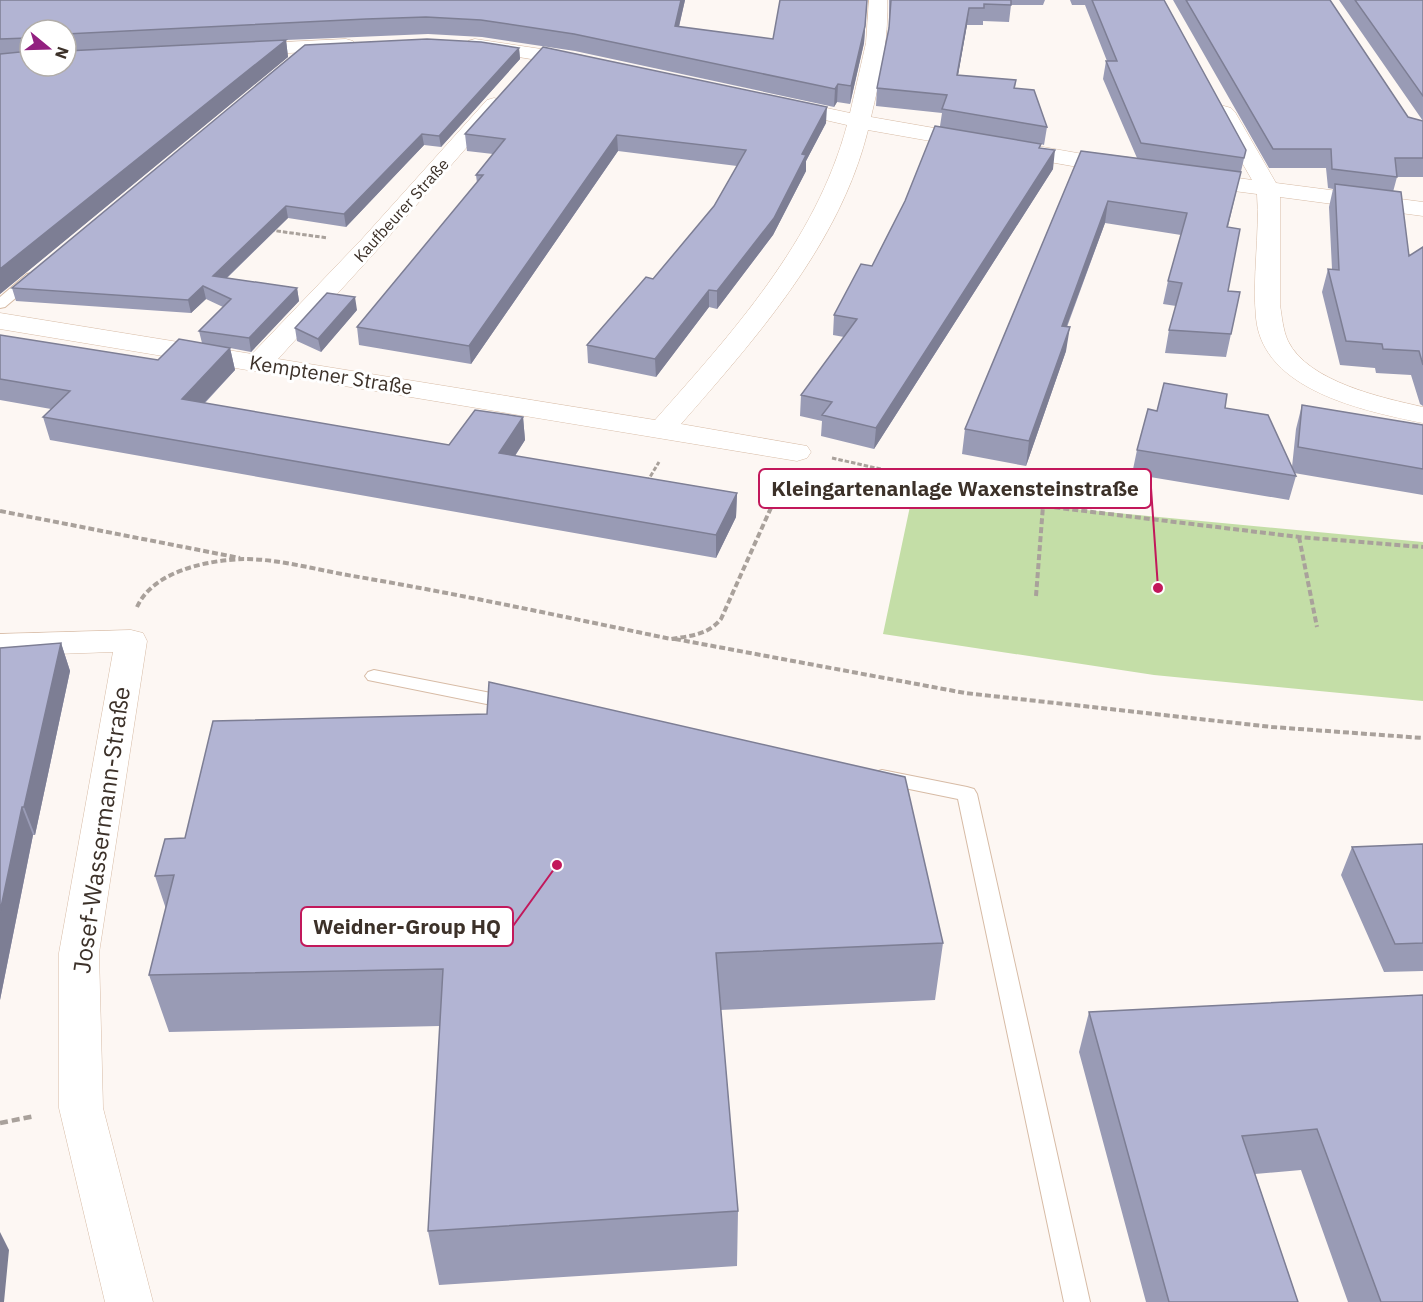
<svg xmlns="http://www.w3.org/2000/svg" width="1423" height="1302" font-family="'IBM Plex Sans',sans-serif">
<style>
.green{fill:#c4dea7}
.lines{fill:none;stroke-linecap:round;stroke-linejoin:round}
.lane-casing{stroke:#d7bba5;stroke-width:2}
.street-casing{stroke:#d7bba5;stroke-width:1}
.path-far2{stroke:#a9a19b;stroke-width:3;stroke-dasharray:4.5 2;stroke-linecap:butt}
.path-far1{stroke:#a9a19b;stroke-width:4;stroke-dasharray:6 3;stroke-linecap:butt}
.path{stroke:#a9a19b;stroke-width:4.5;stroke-dasharray:8 4;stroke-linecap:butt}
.lane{fill:#fff;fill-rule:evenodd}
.street{fill:#fff;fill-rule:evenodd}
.wall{fill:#999bb5;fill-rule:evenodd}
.shaded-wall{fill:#7d7e94}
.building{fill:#b2b4d3;stroke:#7d7e94;stroke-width:1.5}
.labels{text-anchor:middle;stroke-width:6;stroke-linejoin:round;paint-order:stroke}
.far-street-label{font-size:16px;fill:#3c3129;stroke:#fff}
.street-label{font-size:20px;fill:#3c3129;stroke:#fff}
.near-street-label{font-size:24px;fill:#3c3129;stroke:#fff}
.leader{fill:none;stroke:#c2185b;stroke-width:2}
.callout-dot{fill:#c2185b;stroke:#fff;stroke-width:2}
.callout{fill:#fff;stroke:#c2185b;stroke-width:2}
.callout-label{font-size:21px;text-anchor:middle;font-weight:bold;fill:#3c3129}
</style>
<rect width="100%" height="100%" fill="#fdf7f3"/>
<path class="green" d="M 916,478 L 1043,506 L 1423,542 L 1423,701 L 1154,675 L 883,634 Z"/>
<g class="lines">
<g class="lane-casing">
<path id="lane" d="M 32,273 L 37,274 L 39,277 L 37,280 L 5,307 L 0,308 L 0,297 L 27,274 Z
M 374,670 L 511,697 L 518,699 L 520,703 L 518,707 L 511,709 L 368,680 L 365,676 L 368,672 Z
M 882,770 L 967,787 L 974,789 L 977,794 L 1090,1302 L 1064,1302 L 958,799 L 875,782 L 872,777 L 875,772 Z"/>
</g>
<g class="street-casing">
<path id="street" d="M 869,0 L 887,0 C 889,40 880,79 871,117 L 1123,161 L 1131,163 L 1134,168 L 1131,173 L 1123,175 L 868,130 C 840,244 756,338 681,424 L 807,446 L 811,452 L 807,458 L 797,461 L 0,329 L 0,313 L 252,354 L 362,239 L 487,100 L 494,98 L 501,100 L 504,104 L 501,108 L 378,249 L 278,359 L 655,420 C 732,333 816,241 847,125 L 777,109 L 774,105 L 777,101 L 784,99 L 850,113 L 866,43 Z
M 346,39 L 353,41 L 356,45 L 353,49 L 241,56 L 234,54 L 231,50 L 234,46 L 241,44 Z
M 475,39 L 581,55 L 588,57 L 591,61 L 588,65 L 581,67 L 468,49 L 465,45 L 468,41 Z
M 1224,106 L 1231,108 L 1235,112 L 1276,183 L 1423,202 L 1423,216 L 1280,197 L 1280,305 C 1282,317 1283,330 1288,341 C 1308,382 1383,398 1423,407 L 1423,423 C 1365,411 1263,391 1256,318 C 1252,277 1260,235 1257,194 L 1195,186 L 1187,184 L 1184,179 L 1187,174 L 1195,172 L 1252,180 L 1213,112 L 1217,108 Z
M 131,630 L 143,633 L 147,641 L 99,953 L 103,1108 L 153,1302 L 105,1302 L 59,1108 L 59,953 L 113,652 L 0,656 L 0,634 Z"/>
</g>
<path class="path-far2" d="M 270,230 L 328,238
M 832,458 L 1026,502
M 647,482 L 659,462
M 774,502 L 782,484"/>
<path class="path-far1" d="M 1019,501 L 1043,506 L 1299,537 L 1423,547
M 0,511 L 240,558
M 1299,537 L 1317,627
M 1036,596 L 1043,506
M 137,607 C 153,571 208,560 244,559 C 280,559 317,570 353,576 C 459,594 565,617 671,639 C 690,636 708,635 721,619 L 774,501
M 675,639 L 965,693 L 1272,727 L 1423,738"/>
<path class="path" d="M 0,1123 L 35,1116"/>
<use href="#lane" class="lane"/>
<use href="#street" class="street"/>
</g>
<path class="wall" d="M 0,0 L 685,0 L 679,27 L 773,39 L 867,0 L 864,43 L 850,104 L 837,102 L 834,107 L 575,51 L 482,37 L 428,34 L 286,40 L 288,57 L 0,294 ZM 30,30 L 66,30 L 66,66 L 30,66 Z
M 889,0 L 1045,0 L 1043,5 L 1011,5 L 1009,22 L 983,21 L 983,25 L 967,25 L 958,75 L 1016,80 L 1015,88 L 1047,127 L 1044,145 L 1041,144 L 1040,148 L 1053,169 L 874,449 L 821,436 L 822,421 L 800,416 L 801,395 L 844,337 L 833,335 L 834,315 L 872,266 L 905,201 L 940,126 L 942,113 L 876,106 L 877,88 L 889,28 Z
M 1070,0 L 1164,0 L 1246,150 L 1228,227 L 1228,291 L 1240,292 L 1226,357 L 1165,353 L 1169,330 L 1176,306 L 1163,304 L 1168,281 L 1181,235 L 1105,223 L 1067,327 L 1066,351 L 1026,466 L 962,454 L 965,429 L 1081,151 L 1137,158 L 1103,79 L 1106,61 L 1107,61 L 1085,5 L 1072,5 Z
M 1173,0 L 1330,0 L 1408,117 L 1423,121 L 1339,0 L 1423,0 L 1423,177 L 1397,177 L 1393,192 L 1409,256 L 1423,247 L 1423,406 L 1420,404 L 1411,375 L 1376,373 L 1375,368 L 1340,365 L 1322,292 L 1328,269 L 1332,269 L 1329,207 L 1333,189 L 1328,188 L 1326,168 L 1269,168 Z
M 519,48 L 520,59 L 441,147 L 424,145 L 346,227 L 288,218 L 227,278 L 297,288 L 299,301 L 251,352 L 230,348 L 235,370 L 205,403 L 449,445 L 523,417 L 525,440 L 515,456 L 737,493 L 736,517 L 716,558 L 50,440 L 43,417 L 51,409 L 0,400 L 0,335 L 158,360 L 202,343 L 199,331 L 223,307 L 206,299 L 191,313 L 16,301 L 12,288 Z
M 826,123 L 806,161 L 806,171 L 773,235 L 717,309 L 709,307 L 656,377 L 588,363 L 587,345 L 653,279 L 714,206 L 737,166 L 618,151 L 471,364 L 359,345 L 357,327 L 477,183 L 476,175 L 493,154 L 467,151 L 465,134 Z
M 357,310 L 321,352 L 297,341 L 295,328 Z
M 1302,405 L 1423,425 L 1423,495 L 1294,473 L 1296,476 L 1289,500 L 1132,474 L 1137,450 L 1157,411 L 1225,408 L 1292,467 L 1296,429 Z
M 61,643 L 70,671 L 35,835 L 33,835 L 0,1000 L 0,648 Z
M 165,839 L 943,943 L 935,1000 L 720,1010 L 738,1211 L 737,1266 L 439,1285 L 428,1231 L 440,1026 L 169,1032 L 149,975 L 166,909 L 155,876 Z
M 1423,844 L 1423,971 L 1384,972 L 1341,875 L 1352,847 Z
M 1423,995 L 1423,1302 L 1348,1302 L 1301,1170 L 1255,1174 L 1298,1302 L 1146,1302 L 1079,1052 L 1089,1012 Z"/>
<path class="shaded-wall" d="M 681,0 L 685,0 L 675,43 L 675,26 Z
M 867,0 L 864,43 L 850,104 L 851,86 Z
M 969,8 L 967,25 L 955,92 L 957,75 Z
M 286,40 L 288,57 L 0,294 L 0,269 Z
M 519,48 L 520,59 L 441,147 L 439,136 Z
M 838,84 L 837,102 L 834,107 L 835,89 Z
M 827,107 L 826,123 L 806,161 L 806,171 L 773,235 L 717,309 L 717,291 L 802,154 Z
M 422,134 L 424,145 L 346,227 L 344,214 Z
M 617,135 L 618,151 L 471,364 L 469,346 Z
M 1055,150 L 1053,169 L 874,449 L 876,428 Z
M 1108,201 L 1105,223 L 1058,349 L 1062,326 Z
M 286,206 L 288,218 L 216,288 L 213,276 Z
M 203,286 L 206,299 L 191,313 L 188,300 Z
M 297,288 L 299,301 L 251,352 L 249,338 Z
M 709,290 L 709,307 L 656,377 L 655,359 Z
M 355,297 L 357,310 L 321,352 L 318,339 Z
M 1070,327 L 1066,351 L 1026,466 L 1029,441 Z
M 230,348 L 235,370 L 187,421 L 182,399 Z
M 523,417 L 525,440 L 501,477 L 499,453 Z
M 737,493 L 736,517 L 716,558 L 716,535 Z
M 61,643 L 70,671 L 35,835 L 24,807 Z
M 22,807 L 33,835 L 0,1000 L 0,912 Z
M 0,1232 L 9,1250 L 4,1302 L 0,1302 Z"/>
<path class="building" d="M 0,0 L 681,0 L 675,26 L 773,39 L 780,0 L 867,0 L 865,26 L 851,86 L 838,84 L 835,89 L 574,34 L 481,20 L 426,17 L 366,19 L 66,34 L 66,30 L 30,30 L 30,47 L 28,47 L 27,38 L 0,39 Z
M 891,0 L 1011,0 L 1011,5 L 984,4 L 984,8 L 969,8 L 957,75 L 1016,80 L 1014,88 L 1034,90 L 1047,127 L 942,109 L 947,95 L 877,88 L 889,28 Z
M 1092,0 L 1164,0 L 1246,150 L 1244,158 L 1141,143 L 1106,61 L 1117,61 Z
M 1186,0 L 1330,0 L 1408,117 L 1423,121 L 1423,158 L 1395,158 L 1397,177 L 1332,169 L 1331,149 L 1273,149 Z
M 1355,0 L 1423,0 L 1423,96 Z
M 427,39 L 481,42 L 519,48 L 439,136 L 422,134 L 344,214 L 286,206 L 213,276 L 297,288 L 249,338 L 199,331 L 231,299 L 203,286 L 188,300 L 12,288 L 305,45 Z
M 286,40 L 0,269 L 0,54 L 30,51 L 30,66 L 66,66 L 66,51 Z
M 543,47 L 827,107 L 802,154 L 806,155 L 774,218 L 717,291 L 709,290 L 655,359 L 587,345 L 646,277 L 653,279 L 714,206 L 746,150 L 617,135 L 469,346 L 357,327 L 483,175 L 476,175 L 505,139 L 465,134 Z
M 935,126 L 1041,144 L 1039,148 L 1055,150 L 876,428 L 822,415 L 832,402 L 801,395 L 857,319 L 834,315 L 861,264 L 872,266 L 905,201 Z
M 1081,151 L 1241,172 L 1227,227 L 1240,229 L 1228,291 L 1240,292 L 1231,334 L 1169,330 L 1182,283 L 1168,281 L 1187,213 L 1108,201 L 1062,326 L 1070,327 L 1029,441 L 965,429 Z
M 1335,184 L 1401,192 L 1409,256 L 1423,247 L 1423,365 L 1419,351 L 1383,349 L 1382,344 L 1346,341 L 1328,269 L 1339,270 Z
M 327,293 L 355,297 L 318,339 L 295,328 Z
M 0,335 L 158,360 L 179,339 L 230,348 L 182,399 L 449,445 L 475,410 L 523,417 L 499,453 L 737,493 L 716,535 L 43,417 L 70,391 L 0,379 Z
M 1164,383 L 1227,394 L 1225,408 L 1268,415 L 1296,476 L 1137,450 L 1148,409 L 1157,411 Z
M 1302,405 L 1423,425 L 1423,469 L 1298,447 Z
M 61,643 L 24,807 L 22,807 L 0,912 L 0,648 Z
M 489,682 L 905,777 L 943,943 L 716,953 L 738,1211 L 428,1231 L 443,969 L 149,975 L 174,875 L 155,876 L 165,839 L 185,838 L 213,721 L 487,714 Z
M 1423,844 L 1423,943 L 1395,944 L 1352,847 Z
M 1423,995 L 1423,1302 L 1381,1302 L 1317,1129 L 1242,1136 L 1298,1302 L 1169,1302 L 1089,1012 Z"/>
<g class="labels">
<g class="far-street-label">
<text transform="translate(401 210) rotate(-48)" y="6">Kaufbeurer Straße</text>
</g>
<g class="street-label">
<text transform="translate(331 375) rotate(9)" y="7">Kemptener Straße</text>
</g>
<g class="near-street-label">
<text transform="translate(102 830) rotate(-82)" y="8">Josef-Wassermann-Straße</text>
</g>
</g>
<path class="leader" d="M1158 588L1151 488M557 865L513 926"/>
<g class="callout-dot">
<circle cx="1158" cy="588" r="6"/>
<circle cx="557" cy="865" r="6"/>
</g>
<g class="callout">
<rect x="759" y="469" width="392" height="39" rx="6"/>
<rect x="301" y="907" width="212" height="39" rx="6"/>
</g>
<g class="callout-label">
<text x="955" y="496">Kleingartenanlage Waxensteinstraße</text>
<text x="407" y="934">Weidner-Group HQ</text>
</g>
<g transform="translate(48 48) rotate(109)"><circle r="28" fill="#ffffff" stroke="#b1ada9" stroke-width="1.5"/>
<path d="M0-4.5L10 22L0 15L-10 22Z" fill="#922080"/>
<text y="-9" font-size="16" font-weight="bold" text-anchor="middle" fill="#3c3129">N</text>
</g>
</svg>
